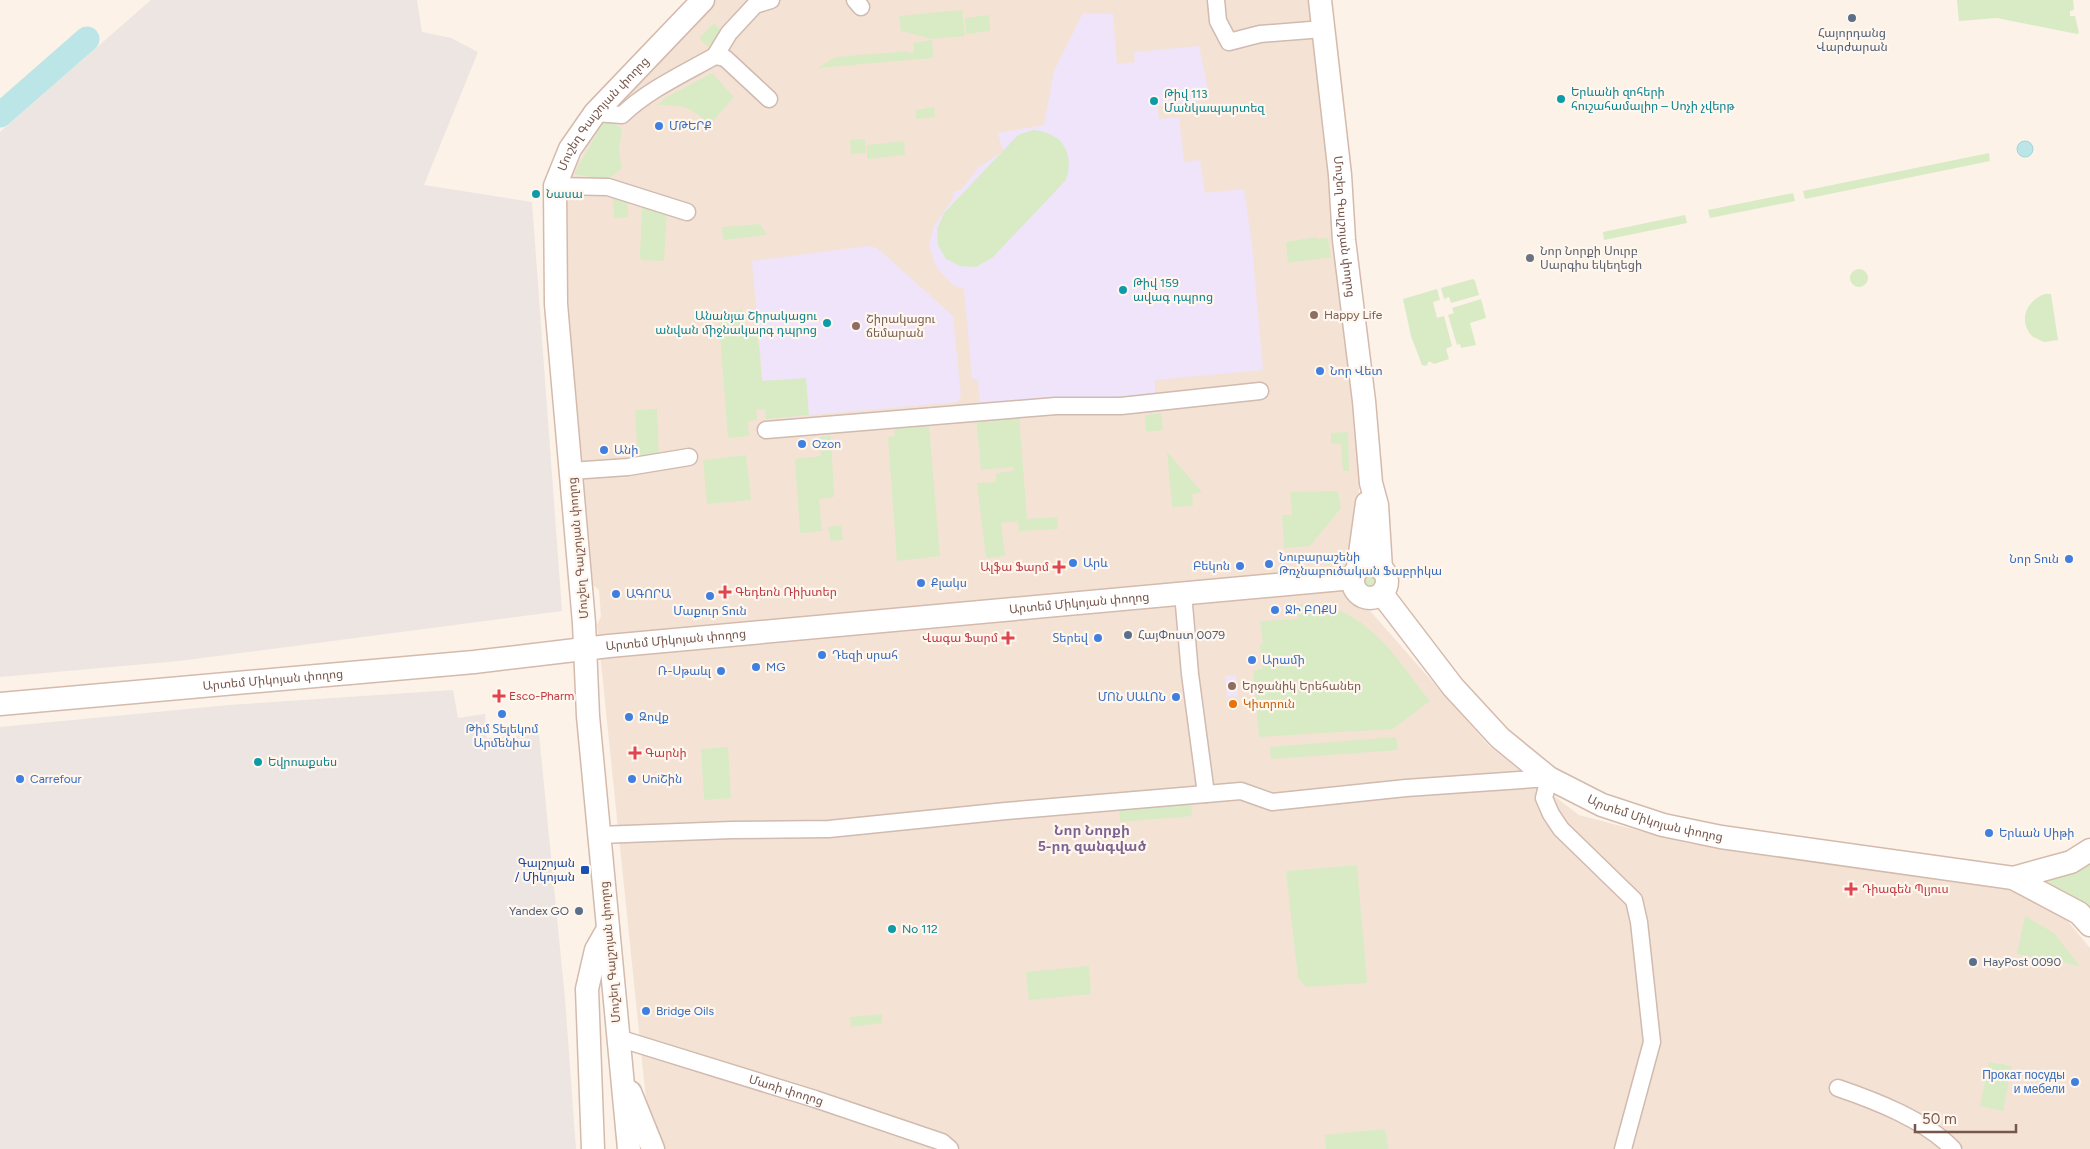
<svg xmlns="http://www.w3.org/2000/svg" width="2090" height="1149" font-family="Figtree,'Noto Sans Armenian',sans-serif">
<style>
.residential{fill:#f4e3d5}
.industrial{fill:#ede5e1}
.education{fill:#efe4f9}
.green{fill:#d8ebc5}
.water{fill:#bbe5e6;stroke:#a1d6d8}
.lines{fill:none;stroke-linecap:round;stroke-linejoin:round}
.river{stroke:#bbe5e6;stroke-width:25}
.street-casing{stroke:#d1baaf;stroke-width:19}
.secondary-casing{stroke:#d4baad;stroke-width:25}
.street{stroke:#fff;stroke-width:16}
.secondary{stroke:#fff;stroke-width:22}
.service-dot{fill:#5c6f8a;stroke:#fff6ee;stroke-width:2}
.culture-dot{fill:#0f9aa8;stroke:#fff6ee;stroke-width:2}
.shop-dot{fill:#3f7fe0;stroke:#fff6ee;stroke-width:2}
.worship-dot{fill:#6b7280;stroke:#fff6ee;stroke-width:2}
.education-dot{fill:#8d6e63;stroke:#fff6ee;stroke-width:2}
.health-dot{fill:#e0444e;stroke:#fff6ee;stroke-width:2}
.food-dot{fill:#e8710a;stroke:#fff6ee;stroke-width:2}
.transit-dot{fill:#1a4fb4;stroke:#fff6ee;stroke-width:2}
.labels{text-anchor:middle;stroke-width:4.5;stroke-linejoin:round;paint-order:stroke}
.service-label{font-size:12px;fill:#4e5e75;stroke:#fff6ee;text-anchor:start}
.culture-label{font-size:12px;fill:#0d838f;stroke:#fff6ee;text-anchor:start}
.street-label{font-size:12px;fill:#77564b;stroke:#fff6ee}
.shop-label{font-size:12px;fill:#366cbe;stroke:#fff6ee;text-anchor:start}
.worship-label{font-size:12px;fill:#5b616d;stroke:#fff6ee;text-anchor:start}
.education-label{font-size:12px;fill:#785e54;stroke:#fff6ee;text-anchor:start}
.health-label{font-size:12px;fill:#be3a42;stroke:#fff6ee;text-anchor:start}
.food-label{font-size:12px;fill:#c56008;stroke:#fff6ee;text-anchor:start}
.transit-label{font-size:12px;fill:#164399;stroke:#fff6ee;text-anchor:end}
.neighbourhood-label{font-size:14px;font-weight:bold;fill:#7d6393;stroke:#fff6ee}
</style>
<rect width="100%" height="100%" fill="#fcf2e7"/>
<path class="residential" d="M 715,0 L 1316,0 L 1361,465 L 1350,599 L 1371,612 L 1490,747 L 1579,815 L 1686,843 L 2016,891 L 2061,913 L 2090,948 L 2090,1149 L 665,1149 L 659,1140 L 647,1109 L 597,625 L 601,616 L 599,590 L 593,585 L 563,302 L 565,187 L 605,112 Z"/>
<path class="industrial" d="M 151,0 L 417,0 L 422,32 L 451,38 L 478,52 L 424,185 L 532,202 L 562,611 L 179,661 L 0,677 L 0,132 Z
M 453,690 L 458,718 L 485,714 L 487,738 L 539,734 L 565,999 L 576,1149 L 0,1149 L 0,727 L 229,705 Z"/>
<path class="education" d="M 1083,13 L 1113,14 L 1117,64 L 1135,62 L 1134,52 L 1199,46 L 1210,99 L 1158,106 L 1159,119 L 1179,117 L 1184,162 L 1200,160 L 1205,193 L 1244,189 L 1252,245 L 1263,370 L 1155,380 L 1155,394 L 980,407 L 978,379 L 972,379 L 964,289 L 953,285 L 936,267 L 929,246 L 934,226 L 954,197 L 952,193 L 962,189 L 979,167 L 1003,151 L 998,133 L 1044,125 L 1054,71 Z
M 868,246 L 877,248 L 953,316 L 961,395 L 958,402 L 766,419 L 752,261 Z
M 1236,675 L 1238,696 L 1227,697 L 1225,676 Z"/>
<path class="green" d="M 1957,0 L 2073,0 L 2074,10 L 2070,11 L 2070,16 L 2075,16 L 2079,33 L 2077,34 L 1997,18 L 1959,21 Z
M 962,10 L 965,36 L 932,39 L 901,31 L 899,16 Z
M 989,15 L 990,31 L 966,34 L 965,18 Z
M 714,23 L 723,32 L 708,47 L 699,38 Z
M 932,40 L 933,58 L 817,68 L 836,57 L 908,51 L 908,53 L 914,52 L 913,43 Z
M 712,73 L 734,97 L 714,120 L 706,121 C 687,104 681,106 657,105 L 667,97 Z
M 934,107 L 935,117 L 916,119 L 916,110 Z
M 613,122 L 622,129 L 619,150 L 622,168 L 607,180 L 574,174 L 602,124 Z
M 1033,130 C 1062,133 1075,152 1066,180 L 992,258 L 976,267 L 960,266 L 946,259 L 938,245 L 937,229 L 944,213 L 1018,135 Z
M 865,139 L 866,153 L 851,154 L 850,140 Z
M 904,141 L 905,155 L 867,159 L 867,145 Z
M 1989,153 L 1990,161 L 1805,199 L 1803,191 Z
M 1793,193 L 1795,201 L 1710,218 L 1708,210 Z
M 627,197 L 628,217 L 614,218 L 613,198 Z
M 642,208 L 667,209 L 664,261 L 641,260 L 640,255 Z
M 1685,215 L 1687,223 L 1604,240 L 1603,232 Z
M 760,224 L 767,235 L 723,240 L 722,227 Z
M 1316,237 L 1318,239 L 1328,238 L 1331,257 L 1288,263 L 1286,242 Z
M1850 278a9 9 0 1 1 18 0a9 9 0 1 1-18 0Z
M 1473,279 L 1475,281 L 1479,295 L 1451,303 L 1449,297 L 1444,299 L 1441,288 Z
M 1437,289 L 1440,300 L 1433,302 L 1437,318 L 1444,316 L 1452,346 L 1446,349 L 1449,359 L 1434,364 L 1429,361 L 1426,366 L 1422,365 L 1411,336 L 1403,299 Z
M 2045,294 L 2051,294 L 2058,340 L 2044,342 L 2033,337 C 2018,322 2025,301 2045,294 Z
M 1481,299 L 1486,318 L 1470,323 L 1476,345 L 1461,348 L 1460,344 L 1457,345 L 1448,315 L 1454,313 L 1452,308 Z
M 743,310 L 744,336 L 758,336 L 762,381 L 806,378 L 809,415 L 766,419 L 765,409 L 756,410 L 757,420 L 748,421 L 749,436 L 728,438 L 718,312 Z
M 657,409 L 659,459 L 638,460 L 635,410 Z
M 1161,413 L 1163,430 L 1146,432 L 1145,415 Z
M 1019,414 L 1027,519 L 1057,517 L 1058,529 L 1019,531 L 1018,521 L 1001,523 L 1005,556 L 986,558 L 977,483 L 996,482 L 996,473 L 1014,471 L 1013,467 L 981,470 L 976,417 Z
M 929,426 L 940,556 L 897,561 L 888,437 L 895,436 L 894,429 Z
M 1348,432 L 1349,471 L 1343,471 L 1341,444 L 1331,443 L 1331,433 Z
M 831,436 L 834,497 L 819,499 L 822,531 L 800,533 L 795,459 L 821,456 L 819,437 Z
M 1167,452 L 1202,492 L 1192,494 L 1193,506 L 1172,507 Z
M 746,455 L 751,500 L 707,504 L 703,460 Z
M 1338,491 L 1341,508 L 1310,546 L 1284,548 L 1282,515 L 1292,515 L 1290,492 Z
M 841,525 L 843,540 L 831,541 L 828,527 Z
M1362 582a8 8 0 1 1 16 0a8 8 0 1 1-16 0Z
M 1314,604 C 1370,611 1398,661 1430,701 L 1393,729 L 1259,737 L 1253,671 L 1262,669 L 1260,645 L 1263,642 L 1260,621 L 1298,619 L 1299,605 Z
M 1396,737 L 1398,750 L 1271,759 L 1270,747 Z
M 728,747 L 731,798 L 704,800 L 701,749 Z
M 1191,802 L 1192,816 L 1120,822 L 1119,808 Z
M 2090,858 L 2090,915 L 2035,880 Z
M 1357,865 L 1367,983 L 1306,987 L 1298,978 L 1286,871 Z
M 2025,916 L 2054,933 L 2080,966 L 2017,954 Z
M 1089,966 L 1091,994 L 1029,1000 L 1026,972 Z
M 882,1014 L 882,1023 L 851,1027 L 850,1017 Z
M 1989,1062 L 2012,1066 L 2003,1111 L 1980,1106 Z
M 1385,1129 L 1388,1149 L 1326,1149 L 1325,1135 Z"/>
<path class="water" d="M2017 149a8 8 0 1 1 16 0a8 8 0 1 1-16 0Z"/>
<g class="lines">
<path class="river" d="M 0,115 L 87,39"/>
<g class="street-casing">
<g id="street">
<path d="M 855,0 L 861,7"/>
<path d="M 1216,0 L 1218,21 L 1229,42 L 1260,34 L 1323,29"/>
<path d="M 715,56 L 729,33 L 755,5 L 771,0"/>
<path d="M 595,113 L 622,115 C 648,90 683,74 715,56 L 725,58 L 769,99"/>
<path d="M 555,186 L 608,187 L 687,212"/>
<path d="M 766,430 L 1056,406 L 1121,406 L 1260,391"/>
<path d="M 571,471 L 628,467 L 689,457"/>
<path d="M 1183,593 L 1190,674 L 1206,794"/>
<path d="M 599,835 L 732,830 L 829,829 L 1006,811 L 1241,791 L 1272,802 L 1406,788 L 1549,778 L 1544,798 L 1551,814 L 1561,829 L 1634,900 L 1639,922 L 1652,1042 L 1623,1149"/>
<path id="s1" d="M 618,1038 L 815,1099 L 942,1142 L 950,1149"/>
<path d="M 1838,1088 C 1876,1101 1925,1120 1953,1149"/>
</g>
</g>
<g class="secondary-casing">
<g id="secondary">
<path id="s2" d="M 1320,0 L 1340,175 L 1344,240 L 1364,401 L 1371,483 L 1377,505 L 1381,569"/>
<circle cx="1370" cy="581" r="17"/>
<path d="M 1358,568 L 1367,503"/>
<path id="s3" d="M 1382,594 L 1453,687 L 1500,738 L 1549,778 L 1602,805 L 1663,825 L 1721,837 L 2013,878 L 2079,913 L 2090,925"/>
<path id="s4" d="M 0,704 L 474,662 L 609,646 L 1353,578"/>
<path d="M 2013,878 L 2071,862 L 2090,850"/>
<path d="M 630,1092 L 653,1149"/>
<path d="M 593,1149 L 587,989 L 596,950 L 608,929"/>
<path id="s5" d="M 629,1149 L 588,716 L 584,623 L 556,304 L 555,186 L 570,149 L 595,113 L 703,0"/>
</g>
</g>
<use href="#street" class="street"/>
<use href="#secondary" class="secondary"/>
</g>
<g class="service-dot">
<circle cx="1852" cy="18" r="5"/>
<circle cx="1128" cy="635" r="5"/>
<circle cx="579" cy="911" r="5"/>
<circle cx="1973" cy="962" r="5"/>
</g>
<g class="culture-dot">
<circle cx="1561" cy="99" r="5"/>
<circle cx="1154" cy="101" r="5"/>
<circle cx="536" cy="194" r="5"/>
<circle cx="1123" cy="290" r="5"/>
<circle cx="827" cy="323" r="5"/>
<circle cx="258" cy="762" r="5"/>
<circle cx="892" cy="929" r="5"/>
</g>
<g class="shop-dot">
<circle cx="659" cy="126" r="5"/>
<circle cx="1320" cy="371" r="5"/>
<circle cx="802" cy="444" r="5"/>
<circle cx="604" cy="450" r="5"/>
<circle cx="2069" cy="559" r="5"/>
<circle cx="1073" cy="563" r="5"/>
<circle cx="1269" cy="564" r="5"/>
<circle cx="1240" cy="566" r="5"/>
<circle cx="921" cy="583" r="5"/>
<circle cx="616" cy="594" r="5"/>
<circle cx="710" cy="596" r="5"/>
<circle cx="1275" cy="610" r="5"/>
<circle cx="1098" cy="638" r="5"/>
<circle cx="822" cy="655" r="5"/>
<circle cx="1252" cy="660" r="5"/>
<circle cx="756" cy="667" r="5"/>
<circle cx="721" cy="671" r="5"/>
<circle cx="1176" cy="697" r="5"/>
<circle cx="502" cy="714" r="5"/>
<circle cx="629" cy="717" r="5"/>
<circle cx="20" cy="779" r="5"/>
<circle cx="632" cy="779" r="5"/>
<circle cx="1989" cy="833" r="5"/>
<circle cx="646" cy="1011" r="5"/>
<circle cx="2075" cy="1082" r="5"/>
</g>
<circle class="worship-dot" cx="1530" cy="258" r="5"/>
<g class="education-dot">
<circle cx="1314" cy="315" r="5"/>
<circle cx="856" cy="326" r="5"/>
<circle cx="1232" cy="686" r="5"/>
</g>
<g class="health-dot">
<path d="M1056.5 559.5h5v5h5v5h-5v5h-5v-5h-5v-5h5z"/>
<path d="M722.5 584.5h5v5h5v5h-5v5h-5v-5h-5v-5h5z"/>
<path d="M1005.5 630.5h5v5h5v5h-5v5h-5v-5h-5v-5h5z"/>
<path d="M496.5 688.5h5v5h5v5h-5v5h-5v-5h-5v-5h5z"/>
<path d="M632.5 745.5h5v5h5v5h-5v5h-5v-5h-5v-5h5z"/>
<path d="M1848.5 881.5h5v5h5v5h-5v5h-5v-5h-5v-5h5z"/>
</g>
<circle class="food-dot" cx="1233" cy="704" r="5"/>
<rect class="transit-dot" x="580" y="865" width="10" height="10" rx="2.5"/>
<g class="labels">
<g class="service-label">
<text x="1852" y="37" text-anchor="middle">Հայորդանց<tspan x="1852" dy="14">Վարժարան</tspan></text>
<text x="1138" y="639">ՀայՓոստ 0079</text>
<text x="569" y="915" text-anchor="end">Yandex GO</text>
<text x="1983" y="966">HayPost 0090</text>
</g>
<g class="culture-label">
<text x="1571" y="96">Երևանի զոհերի<tspan x="1571" dy="14">հուշահամալիր – Սոչի չվերթ</tspan></text>
<text x="1164" y="98">Թիվ 113<tspan x="1164" dy="14">Մանկապարտեզ</tspan></text>
<text x="546" y="198">Նասա</text>
<text x="1133" y="287">Թիվ 159<tspan x="1133" dy="14">ավագ դպրոց</tspan></text>
<text x="817" y="320" text-anchor="end">Անանյա Շիրակացու<tspan x="817" dy="14">անվան միջնակարգ դպրոց</tspan></text>
<text x="268" y="766">Եվրոաքսես</text>
<text x="902" y="933">No 112</text>
</g>
<g class="street-label">
<text dy="4" stroke="none"><textPath href="#s5" startOffset="1054">Մուշեղ Գալշոյան փողոց</textPath></text>
<text dy="4" stroke="none"><textPath href="#s2" startOffset="228">Մուշեղ Գալշոյան փողոց</textPath></text>
<text transform="translate(578 548) rotate(-95)" y="4">Մուշեղ Գալշոյան փողոց</text>
<text dy="4" stroke="none"><textPath href="#s4" startOffset="1084">Արտեմ Միկոյան փողոց</textPath></text>
<text dy="4" stroke="none"><textPath href="#s4" startOffset="679">Արտեմ Միկոյան փողոց</textPath></text>
<text dy="4" stroke="none"><textPath href="#s4" startOffset="274">Արտեմ Միկոյան փողոց</textPath></text>
<text dy="4" stroke="none"><textPath href="#s3" startOffset="364">Արտեմ Միկոյան փողոց</textPath></text>
<text transform="translate(610 952) rotate(-95)" y="4">Մուշեղ Գալշոյան փողոց</text>
<text dy="4" stroke="none"><textPath href="#s1" startOffset="176">Մառի փողոց</textPath></text>
</g>
<g class="shop-label">
<text x="669" y="130">ՄԹԵՐՔ</text>
<text x="1330" y="375">Նոր Վետ</text>
<text x="812" y="448">Ozon</text>
<text x="614" y="454">Անի</text>
<text x="1279" y="561">Նուբարաշենի<tspan x="1279" dy="14">Թռչնաբուծական Ֆաբրիկա</tspan></text>
<text x="2059" y="563" text-anchor="end">Նոր Տուն</text>
<text x="1083" y="567">Արև</text>
<text x="1230" y="570" text-anchor="end">Բեկոն</text>
<text x="931" y="587">Քլակս</text>
<text x="626" y="598">ԱԳՈՐԱ</text>
<text x="1285" y="614">ՋԻ ԲՈՔՍ</text>
<text x="710" y="615" text-anchor="middle">Մաքուր Տուն</text>
<text x="1088" y="642" text-anchor="end">Տերեվ</text>
<text x="832" y="659">Դեզի սրահ</text>
<text x="1262" y="664">Արամի</text>
<text x="766" y="671">MG</text>
<text x="711" y="675" text-anchor="end">Ռ-Սթաևլ</text>
<text x="1166" y="701" text-anchor="end">ՄՈՆ ՍԱԼՈՆ</text>
<text x="639" y="721">Զովք</text>
<text x="502" y="733" text-anchor="middle">Թիմ Տելեկոմ<tspan x="502" dy="14">Արմենիա</tspan></text>
<text x="30" y="783">Carrefour</text>
<text x="642" y="783">UniՇին</text>
<text x="1999" y="837">Երևան Սիթի</text>
<text x="656" y="1015">Bridge Oils</text>
<text x="2065" y="1079" text-anchor="end">Прокат посуды<tspan x="2065" dy="14">и мебели</tspan></text>
</g>
<g class="worship-label">
<text x="1540" y="255">Նոր Նորքի Սուրբ<tspan x="1540" dy="14">Սարգիս եկեղեցի</tspan></text>
</g>
<g class="education-label">
<text x="1324" y="319">Happy Life</text>
<text x="866" y="323">Շիրակացու<tspan x="866" dy="14">ճեմարան</tspan></text>
<text x="1242" y="690">Երջանիկ Երեհաներ</text>
</g>
<g class="health-label">
<text x="1049" y="571" text-anchor="end">Ալֆա Ֆարմ</text>
<text x="735" y="596">Գեդեոն Ռիխտեր</text>
<text x="998" y="642" text-anchor="end">Վագա Ֆարմ</text>
<text x="509" y="700">Esco-Pharm</text>
<text x="645" y="757">Գարնի</text>
<text x="1862" y="893">Դիագեն Պլյուս</text>
</g>
<g class="food-label">
<text x="1243" y="708">Կիտրուն</text>
</g>
<g class="transit-label">
<text x="575" y="867">Գալշոյան<tspan x="575" dy="14">/ Միկոյան</tspan></text>
</g>
<g class="neighbourhood-label">
<text x="1092" y="835">Նոր Նորքի<tspan x="1092" dy="16">5-րդ զանգված</tspan></text>
</g>
</g>
<path d="M1915 1124v8h101v-8" fill="none" stroke="#77564b" stroke-width="2.5"/>
<text x="1922" y="1124" font-size="15" fill="#77564b" stroke="#fff6ee" stroke-width="4" paint-order="stroke">50 m</text>
</svg>
